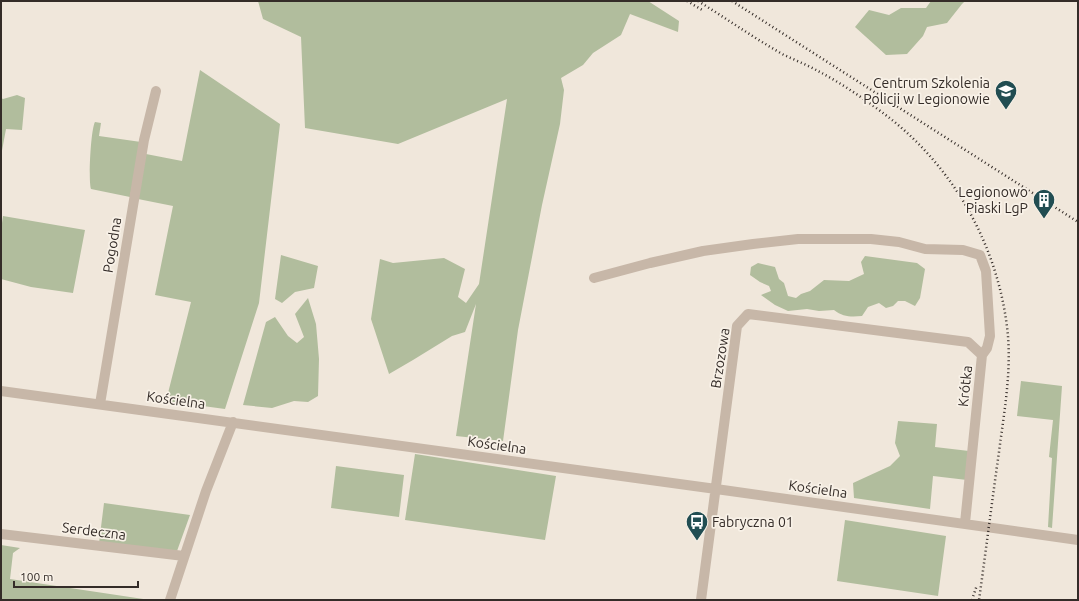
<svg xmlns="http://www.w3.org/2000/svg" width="1079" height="601" font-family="Ubuntu,sans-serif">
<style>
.green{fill:#b1bd9d}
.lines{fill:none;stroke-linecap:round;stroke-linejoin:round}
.minor{stroke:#c7b7a8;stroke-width:10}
.rail{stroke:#342c28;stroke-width:2.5;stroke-dasharray:1 3;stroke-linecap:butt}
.labels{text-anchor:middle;stroke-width:3.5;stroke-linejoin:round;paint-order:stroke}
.poi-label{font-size:14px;fill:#342c28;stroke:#f8f1e7;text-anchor:end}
.street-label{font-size:14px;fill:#342c28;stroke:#f8f1e7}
</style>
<rect width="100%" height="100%" fill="#f0e7db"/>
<path class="green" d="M 258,1 L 648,1 L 679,21 L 678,32 L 630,14 L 621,35 L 593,53 L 583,65 L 561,78 L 564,90 L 560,124 L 542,205 L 518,330 L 503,441 L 456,436 L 476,304 L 465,332 L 452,336 L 413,360 L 389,374 L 371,319 L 380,259 L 393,263 L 444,258 L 465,269 L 458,297 L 466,303 L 479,284 L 507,99 L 398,144 L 305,128 L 301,37 L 263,19 Z
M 931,1 L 965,1 L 962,4 L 947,23 L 927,27 L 923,36 L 907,54 L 886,55 L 855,27 L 869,10 L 889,15 L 901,8 L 926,8 Z
M 200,70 L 280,124 L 259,303 L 225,409 L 166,401 L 191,302 L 155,295 L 173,206 L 138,199 L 146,154 L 182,161 Z
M 17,95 L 25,98 L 22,130 L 6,129 L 1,156 L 1,98 L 3,99 Z
M 95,122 L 101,123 L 99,136 L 141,142 L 130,197 L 91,189 C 88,180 91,128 95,122 Z
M 3,216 L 85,230 L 73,293 L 31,287 L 1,279 L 1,230 Z
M 281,255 L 318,266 L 314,288 L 295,292 L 282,303 L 275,299 Z
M 865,256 L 917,263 L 925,269 L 920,298 L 915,306 L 905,301 L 898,301 L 893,306 L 886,308 L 879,303 L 868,307 L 862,316 C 851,317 843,317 834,310 L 819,311 L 807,309 L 788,311 L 775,305 L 761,295 L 771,291 L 769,286 L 760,282 L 750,275 L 751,267 L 758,263 L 775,267 L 779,279 L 784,283 L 788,296 L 796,298 L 801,294 L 810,291 L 824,280 L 849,281 L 864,274 L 861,262 Z
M 308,298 L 316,324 L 319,359 L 318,396 L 308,402 L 294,401 L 272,408 L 243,405 L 266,322 L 275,317 L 288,336 L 297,343 L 304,337 L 295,314 Z
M 1021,381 L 1062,386 L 1052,528 L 1048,527 L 1052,458 L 1049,457 L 1053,420 L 1017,416 Z
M 898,421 L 937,424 L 935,447 L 969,451 L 967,480 L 933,476 L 930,509 L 854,498 L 853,483 L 890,466 L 900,456 L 895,443 Z
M 415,454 L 556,476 L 545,540 L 405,520 Z
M 336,466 L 404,475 L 399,517 L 331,508 Z
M 104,503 L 190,515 L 177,551 L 99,543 Z
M 845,520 L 946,536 L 938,596 L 837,581 Z
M 1,545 L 20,548 L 13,553 L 10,579 L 150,600 L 1,600 Z"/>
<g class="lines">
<path class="minor" d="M 594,278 L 650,263 L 703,251 L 753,244 L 798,239 L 871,239 L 899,242 L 925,249 L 963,250 L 980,255 L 986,271 L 990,336 L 987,348 L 982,355 L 965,523
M 1,391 L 716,489 L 1078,540
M 100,404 L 144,140 L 156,91
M 1,534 L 184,556
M 170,600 L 206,491 L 233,422
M 701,600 L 737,326 L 748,314 L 968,342 L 982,355"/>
<path class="rail" d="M 687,1 L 704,11
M 698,1 C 727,19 754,38 784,55 C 795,60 807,65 818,71 C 841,83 866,100 887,116 C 956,169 1000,250 1008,336 C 1011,375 1004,413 999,452 C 992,501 986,550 979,600
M 732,1 L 1078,222
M 972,600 L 977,585"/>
</g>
<defs>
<g id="university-pin" transform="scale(1.15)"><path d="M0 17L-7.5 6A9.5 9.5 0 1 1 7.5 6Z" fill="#214d52" stroke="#f8f1e7"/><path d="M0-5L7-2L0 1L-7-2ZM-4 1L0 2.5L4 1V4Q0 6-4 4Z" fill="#fff"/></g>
<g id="building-pin" transform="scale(1.15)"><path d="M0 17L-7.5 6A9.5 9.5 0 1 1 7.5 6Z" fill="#214d52" stroke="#f8f1e7"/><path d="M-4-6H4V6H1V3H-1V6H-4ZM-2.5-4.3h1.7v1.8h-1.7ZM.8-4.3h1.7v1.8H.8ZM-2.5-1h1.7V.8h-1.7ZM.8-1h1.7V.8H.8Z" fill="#fff"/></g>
<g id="bus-pin" transform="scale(1.15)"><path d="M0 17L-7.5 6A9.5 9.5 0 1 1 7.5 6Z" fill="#214d52" stroke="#f8f1e7"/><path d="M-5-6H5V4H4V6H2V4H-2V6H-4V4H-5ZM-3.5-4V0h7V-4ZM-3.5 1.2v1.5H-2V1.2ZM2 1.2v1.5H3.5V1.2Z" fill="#fff"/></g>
</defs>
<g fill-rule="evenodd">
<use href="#university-pin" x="1006" y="91"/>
<use href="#building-pin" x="1044" y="200"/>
<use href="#bus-pin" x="697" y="522"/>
</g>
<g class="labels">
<g class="poi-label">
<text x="990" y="88">Centrum Szkolenia<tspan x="990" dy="16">Policji w Legionowie</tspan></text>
<text x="1028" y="197">Legionowo<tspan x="1028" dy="16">Piaski LgP</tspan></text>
<text x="712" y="527" text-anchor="start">Fabryczna 01</text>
</g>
<g class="street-label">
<text transform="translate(112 245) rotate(-81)" y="5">Pogodna</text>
<text transform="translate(720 358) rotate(-81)" y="5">Brzozowa</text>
<text transform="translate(965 386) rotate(-84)" y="5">Krótka</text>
<text transform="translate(176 400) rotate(8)" y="5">Kościelna</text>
<text transform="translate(497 445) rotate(8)" y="5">Kościelna</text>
<text transform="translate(818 489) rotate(8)" y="5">Kościelna</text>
<text transform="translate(94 531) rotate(7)" y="5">Serdeczna</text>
</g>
</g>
<rect width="1079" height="601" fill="none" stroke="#342c28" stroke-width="4"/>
<path d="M14 581v6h124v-6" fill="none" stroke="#342c28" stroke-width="2"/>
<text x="20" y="581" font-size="12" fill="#342c28" stroke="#f8f1e7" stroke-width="3" paint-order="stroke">100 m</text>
</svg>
